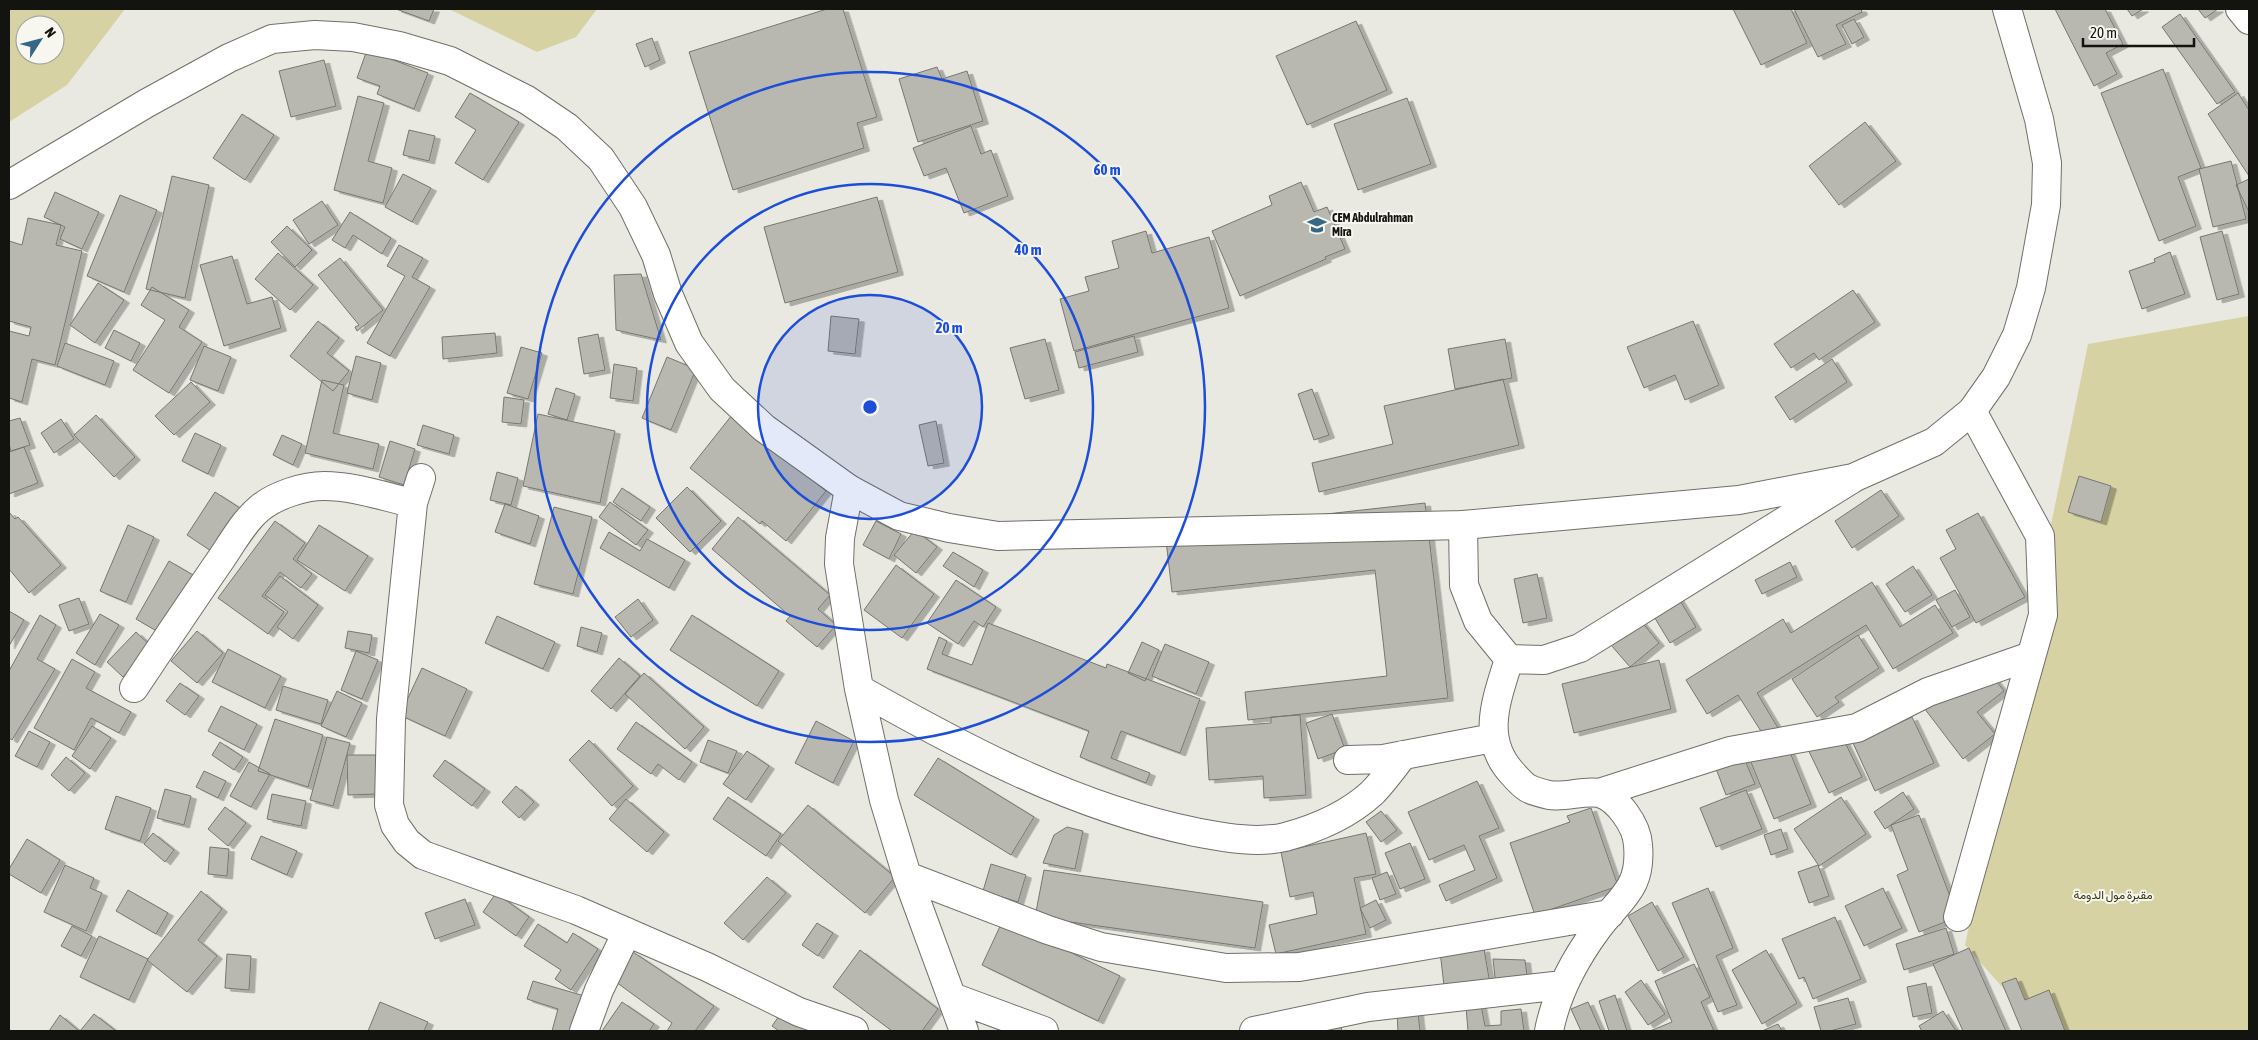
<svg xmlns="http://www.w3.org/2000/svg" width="2258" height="1040" font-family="'Asap Condensed',Vazirmatn,sans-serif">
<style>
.green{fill:#d6d2a4;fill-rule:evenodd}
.building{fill:#b8b8b1;stroke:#777670;filter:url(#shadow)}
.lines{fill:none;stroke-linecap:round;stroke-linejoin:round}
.minor-casing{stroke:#707069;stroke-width:30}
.secondary-casing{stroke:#707069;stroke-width:30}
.minor{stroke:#fff;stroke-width:28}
.secondary{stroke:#fff;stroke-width:28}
.ring{fill:none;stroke:#1d4ed8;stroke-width:2.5}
.labels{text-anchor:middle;stroke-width:4;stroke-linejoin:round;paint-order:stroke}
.poi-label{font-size:12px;font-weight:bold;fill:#131310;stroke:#f7f6ef;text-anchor:start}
.park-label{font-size:12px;fill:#393613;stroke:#f7f6ef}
.centre{fill:#1d4ed8;stroke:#f7f6ef;stroke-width:2.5}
.ring-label{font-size:15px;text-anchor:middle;font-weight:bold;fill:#1d4ed8;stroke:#f7f6ef;stroke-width:4;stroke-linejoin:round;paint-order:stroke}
</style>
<defs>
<filter id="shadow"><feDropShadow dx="5.5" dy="3" stdDeviation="0" flood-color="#0004"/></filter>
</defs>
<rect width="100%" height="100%" fill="#e9e9e2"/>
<path class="green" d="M 9,9 L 125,9 L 67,85 L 9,122 ZM 25,25 L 55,25 L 55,55 L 25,55 Z
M 449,9 L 597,9 L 576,37 L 537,52 Z
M 2249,316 L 2249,1031 L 2041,1031 L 1965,945 L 2088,344 Z"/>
<path class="building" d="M 396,9 L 434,9 L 429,21 Z
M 827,9 L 843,9 L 877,117 L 857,123 L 864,148 L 733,190 L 689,52 Z
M 1733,9 L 1791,9 L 1807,43 L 1761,65 Z
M 1794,9 L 1861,9 L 1862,12 L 1836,25 L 1846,44 L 1818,57 Z
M 2055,9 L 2105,9 L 2123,44 L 2106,53 L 2117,74 L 2094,86 Z
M 2127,9 L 2143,9 L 2132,16 Z
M 2198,9 L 2218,9 L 2205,18 Z
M 2180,14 L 2235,92 L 2217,104 L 2162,27 Z
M 1854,19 L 1864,37 L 1852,44 L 1842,25 Z
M 1356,21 L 1387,90 L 1307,125 L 1276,56 Z
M 652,38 L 660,60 L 645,67 L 636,44 Z
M 367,50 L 428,73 L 414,109 L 377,94 L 380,86 L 357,78 Z
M 324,60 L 336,106 L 291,117 L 279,71 Z
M 937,67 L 942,79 L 967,71 L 983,121 L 918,142 L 899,79 Z
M 2163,69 L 2201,168 L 2178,177 L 2196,226 L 2159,241 L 2101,93 Z
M 470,93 L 519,122 L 483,180 L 455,163 L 476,130 L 455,117 Z
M 2238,93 L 2249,110 L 2249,176 L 2208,114 Z
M 358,96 L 384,103 L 368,161 L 392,168 L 383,203 L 334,190 Z
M 1407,98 L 1431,164 L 1358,190 L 1334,124 Z
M 242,114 L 274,135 L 245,180 L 213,158 Z
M 1865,122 L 1896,161 L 1839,205 L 1809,166 Z
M 971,126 L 981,154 L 991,150 L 1008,196 L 964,213 L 946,168 L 924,176 L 913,148 Z
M 409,130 L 435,136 L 429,161 L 403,155 Z
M 2231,161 L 2246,219 L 2213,227 L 2199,169 Z
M 403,174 L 431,188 L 412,222 L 385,207 Z
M 172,176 L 209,185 L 185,298 L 146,289 Z
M 2249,179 L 2249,212 L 2236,185 Z
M 1301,182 L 1314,212 L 1327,207 L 1345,249 L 1325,257 L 1326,259 L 1240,296 L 1212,231 L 1272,205 L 1269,196 Z
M 55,192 L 99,212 L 82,249 L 60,239 L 65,227 L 44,217 Z
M 120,195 L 157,210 L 124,292 L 87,276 Z
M 877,197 L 898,272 L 785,303 L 764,227 Z
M 322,201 L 338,225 L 309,244 L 293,220 Z
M 350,212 L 391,238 L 382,254 L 353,235 L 345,248 L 332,240 Z
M 28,218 L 61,225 L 56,245 L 82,251 L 55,365 L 32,359 L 22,402 L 9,398 L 9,331 L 29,336 L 31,327 L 9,321 L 9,241 L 22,245 Z
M 287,226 L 312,250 L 295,267 L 271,242 Z
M 1146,231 L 1152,253 L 1209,237 L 1229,308 L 1074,351 L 1060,299 L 1089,291 L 1085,277 L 1119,268 L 1112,241 Z
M 2222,231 L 2239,294 L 2217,300 L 2200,237 Z
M 399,245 L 423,258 L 412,277 L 430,287 L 390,356 L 367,343 L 405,276 L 387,266 Z
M 2170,252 L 2185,294 L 2142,309 L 2129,271 L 2155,262 L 2154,259 Z
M 278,253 L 313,285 L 290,310 L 255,279 Z
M 232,256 L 247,304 L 272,297 L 281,328 L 224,346 L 200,265 Z
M 340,258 L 383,310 L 357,331 L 355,327 L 359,325 L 318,275 Z
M 641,274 L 661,340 L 616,330 L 614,275 Z
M 98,283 L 124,300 L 95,343 L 70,325 Z
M 152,287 L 189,310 L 179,327 L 202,342 L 169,393 L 133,370 L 165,320 L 141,305 Z
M 1853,290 L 1875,322 L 1819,360 L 1814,353 L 1791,368 L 1774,344 Z
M 831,316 L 859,319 L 855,354 L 828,351 Z
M 318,321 L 339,338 L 327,353 L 349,371 L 333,391 L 290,356 Z
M 1693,321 L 1719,385 L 1685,400 L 1675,375 L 1644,388 L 1627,347 Z
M 114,330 L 140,343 L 131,361 L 105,348 Z
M 495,333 L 497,353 L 443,359 L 442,337 Z
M 598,334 L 605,370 L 584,374 L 578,338 Z
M 1134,336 L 1138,352 L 1079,368 L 1075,352 Z
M 1045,339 L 1059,390 L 1025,399 L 1010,348 Z
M 1505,339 L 1512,378 L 1455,389 L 1448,349 Z
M 65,343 L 114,361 L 105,385 L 57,366 Z
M 204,346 L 231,357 L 218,391 L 190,380 Z
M 521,347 L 542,353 L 528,399 L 507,393 Z
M 356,356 L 381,363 L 372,400 L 347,393 Z
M 667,357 L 696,369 L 671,430 L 642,418 Z
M 1832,359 L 1847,382 L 1790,420 L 1775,397 Z
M 614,364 L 637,368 L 633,401 L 610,398 Z
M 1503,379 L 1519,445 L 1319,492 L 1312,463 L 1393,444 L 1384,406 Z
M 322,380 L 344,385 L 333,433 L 379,444 L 373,469 L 305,453 Z
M 191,382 L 210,402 L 174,435 L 155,416 Z
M 556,388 L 575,394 L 567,420 L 548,414 Z
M 1312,389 L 1329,435 L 1314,440 L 1298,394 Z
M 504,397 L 524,400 L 521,424 L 502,422 Z
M 538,414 L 615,431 L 600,503 L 523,486 Z
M 96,415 L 135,457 L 114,477 L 74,435 Z
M 732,415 L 826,491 L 786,541 L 762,521 L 760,524 L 690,468 Z
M 20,418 L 30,445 L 11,451 L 9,444 L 9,421 Z
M 61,419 L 74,439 L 54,453 L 41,433 Z
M 936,421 L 944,463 L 928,466 L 919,425 Z
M 423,425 L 454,435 L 449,454 L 417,445 Z
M 195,433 L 221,445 L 208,474 L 182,461 Z
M 282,435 L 302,444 L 293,465 L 273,455 Z
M 390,441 L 415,449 L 404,485 L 379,477 Z
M 24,447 L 38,483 L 9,494 L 9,452 Z
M 497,472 L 518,478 L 511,505 L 490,500 Z
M 2079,476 L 2111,486 L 2101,522 L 2068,512 Z
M 687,487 L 721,521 L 690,552 L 656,518 Z
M 622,488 L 650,507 L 641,521 L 613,502 Z
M 1881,490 L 1899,516 L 1852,548 L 1835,521 Z
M 215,492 L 240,508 L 211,551 L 187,535 Z
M 610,502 L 648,530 L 636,545 L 599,517 Z
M 1425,503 L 1448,698 L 1248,720 L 1245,692 L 1387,676 L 1375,570 L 1172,592 L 1165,532 Z
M 505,504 L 539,516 L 530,544 L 495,532 Z
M 554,507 L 592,517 L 573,594 L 534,584 Z
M 9,512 L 15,519 L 18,517 L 61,565 L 29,593 L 9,569 Z
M 1978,513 L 2025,597 L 1976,623 L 1940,558 L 1956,549 L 1946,530 Z
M 738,517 L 830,595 L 818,609 L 836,625 L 817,647 L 786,621 L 790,616 L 712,549 Z
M 275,521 L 305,543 L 293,559 L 312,574 L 301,588 L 280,572 L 262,596 L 284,612 L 268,634 L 218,598 Z
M 876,521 L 901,534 L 889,559 L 863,545 Z
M 128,525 L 154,537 L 126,602 L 100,591 Z
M 319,525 L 368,556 L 345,591 L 297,560 Z
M 915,530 L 937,547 L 916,573 L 894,555 Z
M 609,532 L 640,551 L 647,539 L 685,560 L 669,588 L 600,548 Z
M 953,552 L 983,570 L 974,587 L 943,566 Z
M 169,561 L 193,575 L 160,633 L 136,619 Z
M 1790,562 L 1797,577 L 1762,594 L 1755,580 Z
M 896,565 L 934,594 L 902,638 L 864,610 Z
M 1913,566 L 1932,595 L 1905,612 L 1886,584 Z
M 1537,574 L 1547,618 L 1523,623 L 1514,579 Z
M 280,576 L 318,605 L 293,639 L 277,627 L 288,612 L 265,595 Z
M 956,580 L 996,607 L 983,627 L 974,621 L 958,644 L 927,623 Z
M 1872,582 L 1900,627 L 1935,605 L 1953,633 L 1893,669 L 1866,625 L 1757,693 L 1778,728 L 1764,736 L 1738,695 L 1707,714 L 1686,680 L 1783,619 L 1791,633 Z
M 1955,590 L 1970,617 L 1952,627 L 1936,600 Z
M 1676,594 L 1696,627 L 1670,643 L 1650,610 Z
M 79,598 L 89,624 L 69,631 L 59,605 Z
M 638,599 L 653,620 L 631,637 L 615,617 Z
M 9,611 L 24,620 L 9,646 Z
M 100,614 L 119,625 L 95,665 L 76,653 Z
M 40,615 L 56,625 L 37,659 L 55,669 L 12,740 L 9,738 L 9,671 Z
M 692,615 L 779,671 L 757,706 L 670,650 Z
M 497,616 L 555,642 L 543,669 L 485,643 Z
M 1641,621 L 1659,643 L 1630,667 L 1611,645 Z
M 988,623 L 1106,668 L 1107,664 L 1200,699 L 1180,753 L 1121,731 L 1111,758 L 1150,773 L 1146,783 L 1080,757 L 1089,731 L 927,669 L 939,637 L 947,641 L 942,654 L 972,665 Z
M 581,627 L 602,633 L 597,652 L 577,646 Z
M 197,631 L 223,653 L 197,683 L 171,661 Z
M 348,631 L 372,635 L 369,653 L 345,648 Z
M 136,632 L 152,647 L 123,677 L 107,662 Z
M 1858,635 L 1879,668 L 1835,697 L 1839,702 L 1817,717 L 1792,679 Z
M 1142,642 L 1159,650 L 1145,681 L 1128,673 Z
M 1165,644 L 1209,662 L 1196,694 L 1152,676 Z
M 228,649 L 281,676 L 265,708 L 212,682 Z
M 356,651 L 378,660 L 362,699 L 341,690 Z
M 619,658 L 640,676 L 611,709 L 591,691 Z
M 72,659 L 95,672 L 86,688 L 131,712 L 119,733 L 91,718 L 74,750 L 34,728 Z
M 1659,660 L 1671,709 L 1574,733 L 1562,684 Z
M 1980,660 L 2004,691 L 1977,712 L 1995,734 L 1963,759 L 1918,700 Z
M 422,668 L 467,689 L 445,736 L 400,715 Z
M 644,673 L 704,727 L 685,749 L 625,694 Z
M 180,683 L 199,696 L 185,715 L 166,701 Z
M 283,686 L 328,700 L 321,724 L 276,710 Z
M 337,691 L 362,703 L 346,737 L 321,726 Z
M 221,706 L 257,724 L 244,750 L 208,731 Z
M 1332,714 L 1345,749 L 1318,759 L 1306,723 Z
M 1300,715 L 1306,795 L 1264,798 L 1263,776 L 1209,780 L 1206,728 L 1271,723 L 1271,717 Z
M 1912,717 L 1934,763 L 1875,791 L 1853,743 Z
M 275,719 L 323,735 L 308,787 L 258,771 Z
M 816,721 L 854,741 L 833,783 L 795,763 Z
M 636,722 L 692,762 L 679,780 L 658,764 L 651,774 L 617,749 Z
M 1836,724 L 1862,777 L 1829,793 L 1803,739 Z
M 92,726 L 111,738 L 90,769 L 72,756 Z
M 29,731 L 50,742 L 37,767 L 15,756 Z
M 327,737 L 350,743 L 333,806 L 310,800 Z
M 1736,739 L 1755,784 L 1726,795 L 1709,750 Z
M 589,740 L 633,786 L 612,806 L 569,760 Z
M 708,740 L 737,751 L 728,773 L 700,762 Z
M 1785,740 L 1811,804 L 1774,819 L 1748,755 Z
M 220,742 L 243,757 L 234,770 L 212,755 Z
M 747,751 L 769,766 L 746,800 L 723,784 Z
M 347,755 L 376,755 L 377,794 L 348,795 Z
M 66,757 L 85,773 L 69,791 L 51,775 Z
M 938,758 L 1034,817 L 1011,855 L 914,795 Z
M 445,760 L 485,789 L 472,806 L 433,776 Z
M 249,762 L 270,774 L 251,807 L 230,796 Z
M 204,771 L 226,781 L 218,798 L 196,787 Z
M 1477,781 L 1499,828 L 1479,836 L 1497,878 L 1446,901 L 1439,885 L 1475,870 L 1464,845 L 1429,860 L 1408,812 Z
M 516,786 L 534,802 L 519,818 L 502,802 Z
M 165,789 L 191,796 L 184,825 L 157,818 Z
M 1746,790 L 1762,829 L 1716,847 L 1700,808 Z
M 1903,792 L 1914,809 L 1885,829 L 1874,812 Z
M 272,794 L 306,801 L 301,826 L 267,819 Z
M 116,796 L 151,808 L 140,841 L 105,829 Z
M 728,797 L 781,834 L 766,856 L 713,819 Z
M 1841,797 L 1866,834 L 1819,866 L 1794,829 Z
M 626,799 L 664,832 L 647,852 L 609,819 Z
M 808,805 L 895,877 L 865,913 L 778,841 Z
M 225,807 L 246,823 L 228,846 L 208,829 Z
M 1591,808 L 1618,886 L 1535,915 L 1510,843 L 1570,822 L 1567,816 Z
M 1381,811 L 1397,830 L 1381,842 L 1366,822 Z
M 1919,815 L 1958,917 L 1919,932 L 1897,875 L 1908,870 L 1891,825 Z
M 1067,827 L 1083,831 L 1075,869 L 1043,863 L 1054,835 Z
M 1781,829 L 1788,849 L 1771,855 L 1764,835 Z
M 153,833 L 174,850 L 165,862 L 144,844 Z
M 1366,833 L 1376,874 L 1354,878 L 1366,934 L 1276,954 L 1269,925 L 1317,914 L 1313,892 L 1290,897 L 1281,852 Z
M 261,836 L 297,851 L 287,875 L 251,859 Z
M 27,839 L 60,860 L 41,893 L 9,874 L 9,869 Z
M 1410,843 L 1425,879 L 1400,889 L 1385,853 Z
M 210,847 L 229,849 L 227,876 L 208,874 Z
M 991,864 L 1026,875 L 1018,902 L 983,891 Z
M 65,865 L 94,878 L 90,888 L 102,893 L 86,931 L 44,912 Z
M 1818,865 L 1829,896 L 1809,903 L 1798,872 Z
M 1044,870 L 1263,902 L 1255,948 L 1035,917 Z
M 1387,872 L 1396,894 L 1380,900 L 1372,878 Z
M 767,877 L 786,893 L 743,940 L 724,923 Z
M 1708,888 L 1733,948 L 1716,956 L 1737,1005 L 1718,1012 L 1672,903 Z
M 1883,888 L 1902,928 L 1864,946 L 1845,906 Z
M 128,890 L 168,913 L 156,934 L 116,911 Z
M 201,891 L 222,909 L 198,940 L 217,956 L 187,992 L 147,960 Z
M 496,893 L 529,917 L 516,936 L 483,912 Z
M 465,899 L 475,925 L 435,939 L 425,913 Z
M 1376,900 L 1386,920 L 1370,928 L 1360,908 Z
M 1652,902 L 1684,957 L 1658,971 L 1628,916 Z
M 1835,917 L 1861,979 L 1813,999 L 1804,977 L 1799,979 L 1782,939 Z
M 1003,920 L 1120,976 L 1098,1021 L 982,965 Z
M 817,923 L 833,933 L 818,956 L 802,945 Z
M 538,924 L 567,943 L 573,933 L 598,949 L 571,990 L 555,979 L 561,970 L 524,946 Z
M 72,926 L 92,936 L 81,956 L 61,946 Z
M 1946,928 L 1954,954 L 1904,970 L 1896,944 Z
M 99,936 L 148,959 L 129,1000 L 80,977 Z
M 1969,948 L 2006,1031 L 1963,1031 L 1933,964 Z
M 1484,949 L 1490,984 L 1444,986 L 1440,951 Z
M 860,950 L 938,1009 L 922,1031 L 892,1031 L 833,987 Z
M 1766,950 L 1797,1003 L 1762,1024 L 1732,970 Z
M 633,952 L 714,1006 L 695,1031 L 667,1031 L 672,1023 L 616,982 Z
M 227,954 L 251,956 L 249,990 L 225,988 Z
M 1493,959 L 1525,960 L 1528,983 L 1496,986 Z
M 1694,964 L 1710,997 L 1701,1002 L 1714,1031 L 1650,1031 L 1672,1022 L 1655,981 Z
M 2016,978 L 2025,1000 L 2049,990 L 2065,1031 L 2022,1031 L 2002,983 Z
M 1641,980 L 1665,1014 L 1648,1025 L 1625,992 Z
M 533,981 L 588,997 L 577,1031 L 552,1031 L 558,1009 L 527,999 Z
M 1926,983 L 1932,1013 L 1913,1017 L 1907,987 Z
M 1615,995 L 1627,1031 L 1609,1031 L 1599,1001 Z
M 1848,998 L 1856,1024 L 1830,1031 L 1821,1031 L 1814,1007 Z
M 380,1002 L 428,1022 L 424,1031 L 368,1031 Z
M 622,1002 L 654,1024 L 649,1031 L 602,1031 Z
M 1588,1002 L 1601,1031 L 1581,1031 L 1571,1009 Z
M 1481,1005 L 1485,1026 L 1501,1025 L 1501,1011 L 1521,1009 L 1524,1031 L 1468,1031 L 1466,1007 Z
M 786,1006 L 822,1031 L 779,1031 L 772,1026 Z
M 1943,1011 L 1956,1031 L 1922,1031 L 1919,1026 Z
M 1418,1012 L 1420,1031 L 1398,1031 L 1397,1013 Z
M 94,1014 L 116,1031 L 80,1031 Z
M 60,1015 L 79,1031 L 49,1031 Z
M 1778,1024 L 1782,1031 L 1762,1031 Z
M 1341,1027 L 1342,1031 L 1317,1031 Z"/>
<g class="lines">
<g class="minor-casing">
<path id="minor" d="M 2240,9 L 2249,20
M 421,478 L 413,503 L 391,719 L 389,805 L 395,825 L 407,842 L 423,855 L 576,910 L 707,967 L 799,1012 L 854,1031
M 849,489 L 840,538 L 839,564 L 859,689 L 884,800 L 907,876 L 964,1031
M 1463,525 L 1464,585 L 1478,621 L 1509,659 L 1544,660 L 1580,648 L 1852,479
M 1509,659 C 1497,699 1480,738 1512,773 C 1526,789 1528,790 1549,795 C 1565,798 1583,790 1599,793 C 1618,798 1637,826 1638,845 C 1642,889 1620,898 1597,929 C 1575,959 1556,995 1549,1031
M 134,688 C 162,646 190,604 219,562 C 231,545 243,522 260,508 C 276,495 304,486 324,486 C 354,486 385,497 413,503
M 859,689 C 965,749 1074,807 1195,832 C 1223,837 1256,844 1285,837 C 1315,829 1348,815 1372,793 C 1383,782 1393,768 1403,755
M 1348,760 L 1383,759 L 1493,738
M 1599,793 L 1730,751 L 1857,728 L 1928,692 L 2031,656
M 907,876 L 1048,930 L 1101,947 L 1226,968 L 1299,967 L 1610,914
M 1958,917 L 2043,615 L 2040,536 L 1972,411
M 952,997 L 1044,1031
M 584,1031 L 599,990 L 627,932
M 1254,1031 L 1368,1007 L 1563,985"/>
</g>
<g class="secondary-casing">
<path id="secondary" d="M 9,185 L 147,103 L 229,58 L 272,39 L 315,35 L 353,37 L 399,46 L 450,61 L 527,100 L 567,127 L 601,159 L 633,207 L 656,255 L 668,294 L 689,343 L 722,389 L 764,428 L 849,489 L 899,516 L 949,528 L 998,536 L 1463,525 L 1739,500 L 1853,478 L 1934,442 L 1972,411 L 1996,377 L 2017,335 L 2031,288 L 2046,205 L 2047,163 L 2039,119 L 2007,9"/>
</g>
<use href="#minor" class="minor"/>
<use href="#secondary" class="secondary"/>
</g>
<circle cx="870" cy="407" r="112" fill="#1d4ed8" fill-opacity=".12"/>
<g class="ring">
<circle cx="870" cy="407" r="112"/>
<circle cx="870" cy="407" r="223"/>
<circle cx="870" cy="407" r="335"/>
</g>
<defs>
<g id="school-bare" transform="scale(1.5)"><path d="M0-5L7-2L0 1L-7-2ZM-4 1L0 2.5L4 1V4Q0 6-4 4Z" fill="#356885" stroke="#f7f6ef" stroke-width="2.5" paint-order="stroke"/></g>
</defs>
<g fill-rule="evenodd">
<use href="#school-bare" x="1317" y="225"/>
</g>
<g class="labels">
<g class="poi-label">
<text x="1332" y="222">CEM Abdulrahman<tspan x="1332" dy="14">Mira</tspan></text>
</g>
<g class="park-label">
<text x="2113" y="899">مقبرة مول الدومة</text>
</g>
</g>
<circle cx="870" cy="407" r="8" class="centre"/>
<g class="ring-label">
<text x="1107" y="175">60 m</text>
<text x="1028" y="255">40 m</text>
<text x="949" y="333">20 m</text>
</g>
<rect width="2258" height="1040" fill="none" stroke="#131310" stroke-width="20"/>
<g transform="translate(40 40) rotate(54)"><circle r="24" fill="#f7f6ef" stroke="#9c9b96"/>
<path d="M0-4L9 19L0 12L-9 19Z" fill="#356885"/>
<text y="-8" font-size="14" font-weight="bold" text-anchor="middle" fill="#131310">N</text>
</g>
<path d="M2083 38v8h111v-8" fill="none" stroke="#131310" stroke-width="2.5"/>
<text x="2090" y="38" font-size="15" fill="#131310" stroke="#f7f6ef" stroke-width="4" paint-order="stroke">20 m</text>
</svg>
